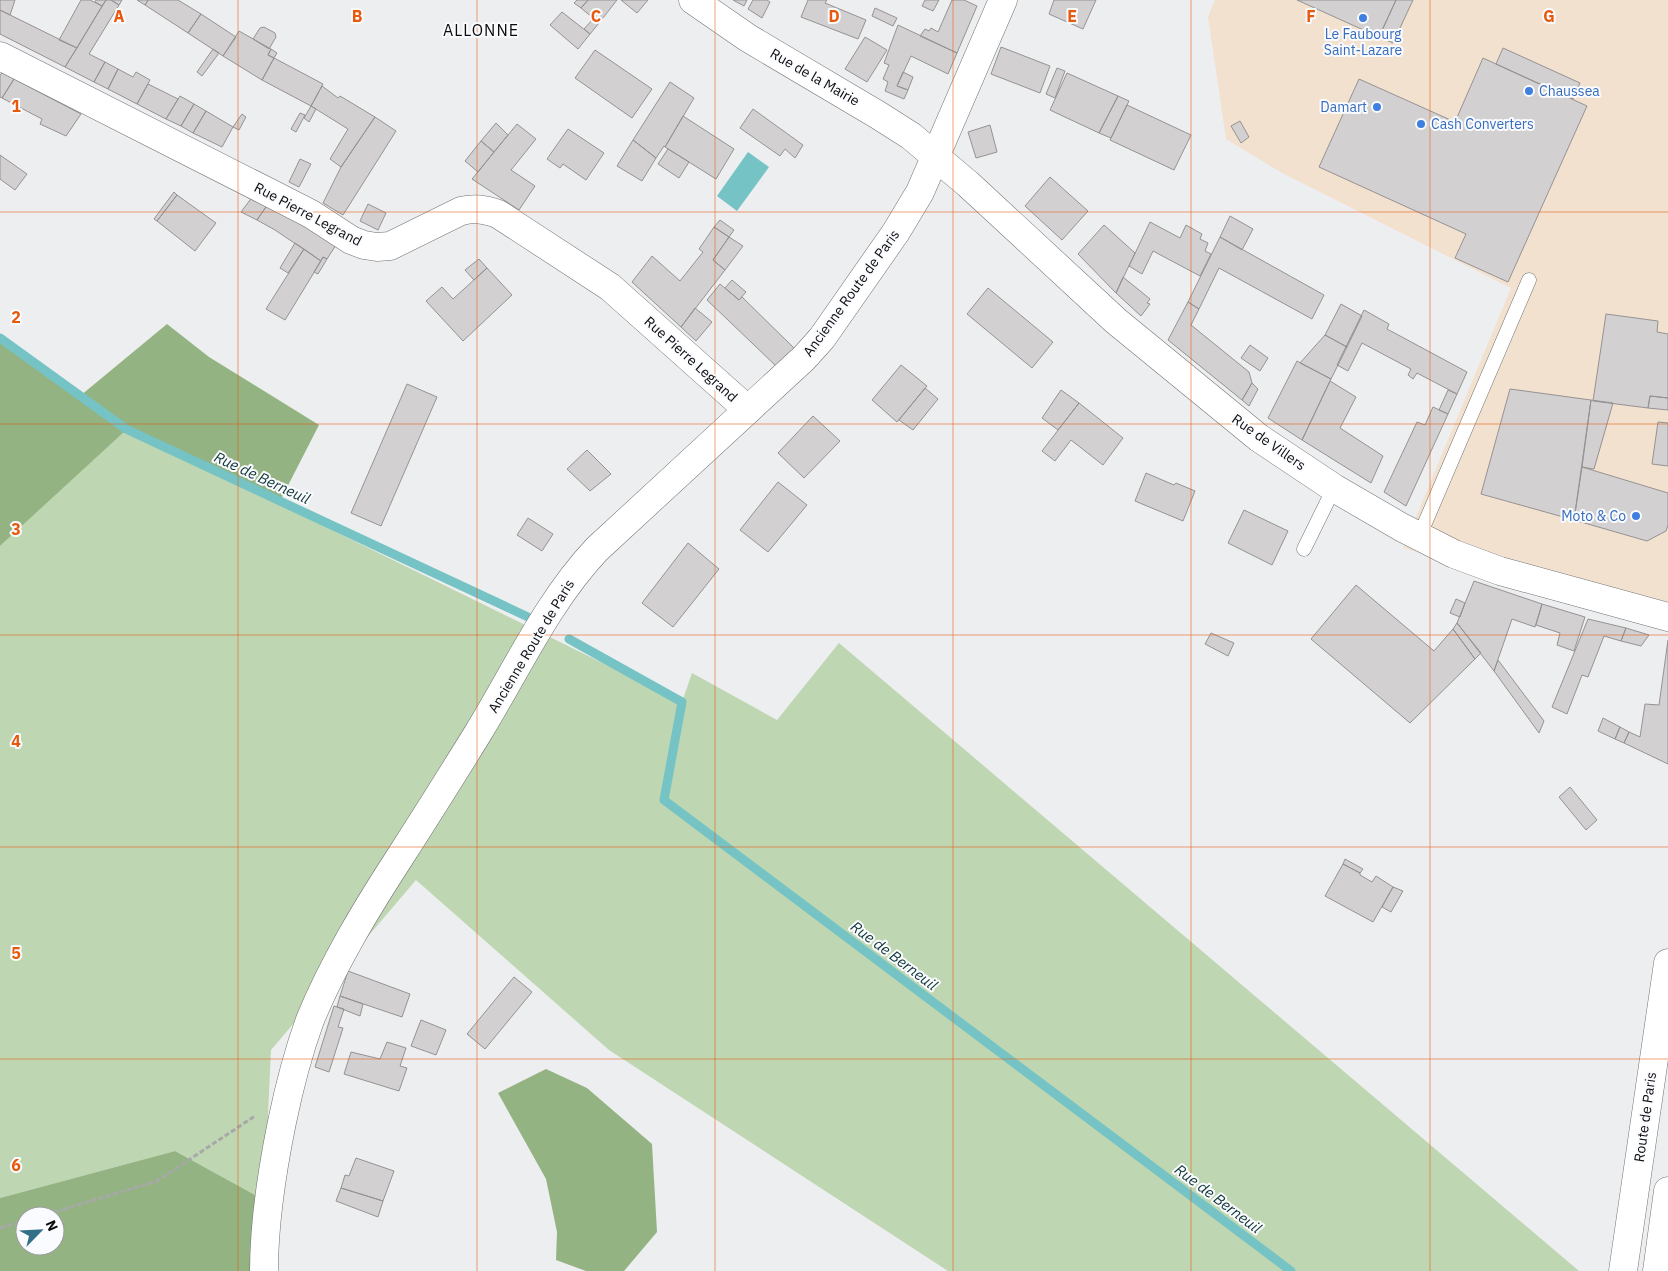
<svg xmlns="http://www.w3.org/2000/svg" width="1668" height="1271" font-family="'IBM Plex Sans',sans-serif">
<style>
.commercial{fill:#f2e1cf}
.green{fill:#bed6b1}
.forest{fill:#94b382;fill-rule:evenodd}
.water{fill:#75c3c4}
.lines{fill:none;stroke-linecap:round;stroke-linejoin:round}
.stream{stroke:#75c3c4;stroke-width:9}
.building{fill:#d3d0d1;stroke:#959293}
.service-casing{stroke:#717274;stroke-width:15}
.minor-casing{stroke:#717274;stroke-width:29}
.primary-casing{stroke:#717274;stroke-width:29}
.path{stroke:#a7a8a9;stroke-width:3;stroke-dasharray:5 2.5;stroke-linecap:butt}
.service{stroke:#fff;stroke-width:14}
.minor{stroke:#fff;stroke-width:28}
.primary{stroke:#fff;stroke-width:28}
.grid{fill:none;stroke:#e8590c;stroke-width:1;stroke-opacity:0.55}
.shop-dot{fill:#3f7fe0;stroke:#fafbfe;stroke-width:2}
.labels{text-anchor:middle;stroke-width:4;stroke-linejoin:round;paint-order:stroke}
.shop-label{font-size:14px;fill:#366cbe;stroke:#fafbfe;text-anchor:start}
.street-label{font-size:14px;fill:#0c0c0d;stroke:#fafbfe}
.water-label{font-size:15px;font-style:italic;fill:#0e3536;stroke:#fafbfe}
.quarter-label{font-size:16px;letter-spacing:1px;fill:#0c0c0d;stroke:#fafbfe}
.grid-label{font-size:16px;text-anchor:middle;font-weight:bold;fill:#e8590c;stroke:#fafbfe;stroke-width:4;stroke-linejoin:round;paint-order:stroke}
</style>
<rect width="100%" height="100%" fill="#edeef0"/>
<path class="commercial" d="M 1215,0 L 1668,0 L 1668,619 L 1403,548 L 1511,288 L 1282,173 L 1226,139 L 1208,17 Z"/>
<path class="green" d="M 126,429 L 682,702 L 692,673 L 777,720 L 839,643 L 1579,1271 L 948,1271 L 609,1050 L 416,880 L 271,1050 L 264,1200 L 175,1151 L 0,1198 L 0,546 Z"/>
<path class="forest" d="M 167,324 L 209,357 L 319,425 L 280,501 L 126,430 L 0,546 L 0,338 L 80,396 Z
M 546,1069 L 587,1088 L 652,1144 L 657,1232 L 624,1271 L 586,1271 L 556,1260 L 557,1232 L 546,1179 L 498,1093 Z
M 175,1151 L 264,1200 L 260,1271 L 0,1271 L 0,1198 ZM 25,1216 L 55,1216 L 55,1246 L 25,1246 Z"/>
<path class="water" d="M 748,152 L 769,167 L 737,211 L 717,196 Z"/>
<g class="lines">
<path class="stream" d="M 0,338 L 126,429 L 528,617
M 569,639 L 682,702 L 664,800 L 1291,1271"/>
</g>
<path class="building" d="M 0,0 L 15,0 L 10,15 L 0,10 Z
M 81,0 L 90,0 L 102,6 L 77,48 L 59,40 Z
M 96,0 L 106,0 L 102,6 L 95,2 Z
M 106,0 L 111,0 L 119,5 L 89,54 L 105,62 L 94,82 L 65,67 Z
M 111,0 L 122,0 L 119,5 Z
M 137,0 L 148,0 L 145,5 Z
M 148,0 L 178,0 L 201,14 L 188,33 L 145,5 Z
M 577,0 L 588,0 L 581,8 L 574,3 Z
M 588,0 L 617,0 L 599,23 L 581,8 Z
M 621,0 L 648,0 L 637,13 Z
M 733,0 L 747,0 L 744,6 Z
M 753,0 L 767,0 L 770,2 L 762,18 L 748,9 Z
M 808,0 L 827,0 L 825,3 L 866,20 L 858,39 L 801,17 Z
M 925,0 L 939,0 L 933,11 L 922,6 Z
M 952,0 L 964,0 L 977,6 L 957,53 L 920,36 L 925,29 L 929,31 L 931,28 L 938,32 Z
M 1054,0 L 1096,0 L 1083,29 L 1049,14 Z
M 1297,0 L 1396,0 L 1379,37 Z
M 1396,0 L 1413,0 L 1393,43 L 1379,37 Z
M 875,8 L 897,18 L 893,26 L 872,16 Z
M 0,10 L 77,48 L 65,67 L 0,34 Z
M 562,12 L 590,34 L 578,49 L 550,25 Z
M 201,14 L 236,37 L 223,56 L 188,33 Z
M 594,18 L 599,23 L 590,34 L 584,29 Z
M 898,25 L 957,53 L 948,74 L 911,56 L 897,86 L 908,90 L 904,99 L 885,91 L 888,82 L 883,79 L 889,65 L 884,63 Z
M 264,27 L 275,33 L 276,37 L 269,49 L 253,39 L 260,28 Z
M 239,31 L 271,49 L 268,55 L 274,58 L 262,80 L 223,56 Z
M 865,37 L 887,50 L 867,82 L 845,69 Z
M 1001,47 L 1050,66 L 1040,93 L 991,74 Z
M 1503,48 L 1580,83 L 1573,99 L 1496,64 Z
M 213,49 L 219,53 L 202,76 L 197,72 Z
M 271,49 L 277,53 L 274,58 L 268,55 Z
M 595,50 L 652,89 L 632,118 L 575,78 Z
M 274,58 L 323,84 L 311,106 L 262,80 Z
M 1483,58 L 1587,106 L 1508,282 L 1455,258 L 1466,234 L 1319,167 L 1359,79 L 1455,122 Z
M 105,62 L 118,69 L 108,89 L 94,82 Z
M 1057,68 L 1065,71 L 1055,98 L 1046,94 Z
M 118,69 L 133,77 L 136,72 L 150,80 L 137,104 L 108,89 Z
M 903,72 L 913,77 L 908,90 L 897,86 Z
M 2,73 L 14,79 L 2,98 L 0,97 L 0,75 Z
M 1067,73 L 1118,96 L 1099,133 L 1050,110 Z
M 14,79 L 81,114 L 66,136 L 40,124 L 42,119 L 2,98 Z
M 670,82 L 694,98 L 665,147 L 664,146 L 656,158 L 633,140 Z
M 148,84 L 178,99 L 166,119 L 137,104 Z
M 322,86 L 338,98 L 340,96 L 375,117 L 341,167 L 330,159 L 348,129 L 311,106 Z
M 180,96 L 194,104 L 181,126 L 166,119 Z
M 1118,96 L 1129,101 L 1111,138 L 1099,133 Z
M 194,104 L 206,111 L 193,133 L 181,126 Z
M 1127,105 L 1191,135 L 1174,170 L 1110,140 Z
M 311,106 L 316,109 L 309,122 L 304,118 Z
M 753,109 L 803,145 L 795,158 L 785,149 L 780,156 L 740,128 Z
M 206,111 L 233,127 L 222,147 L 193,133 Z
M 300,113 L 305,115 L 296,132 L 291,129 Z
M 242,114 L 246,117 L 239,130 L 233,127 Z
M 683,116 L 734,149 L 716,179 L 665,147 Z
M 375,117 L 396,131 L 343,215 L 323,203 L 341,167 Z
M 1240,121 L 1249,137 L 1241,143 L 1231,126 Z
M 496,123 L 508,135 L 494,152 L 481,141 Z
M 517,124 L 536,139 L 511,170 L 535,186 L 519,210 L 472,179 Z
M 990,125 L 997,152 L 976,158 L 968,132 Z
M 568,129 L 604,153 L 586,180 L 563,164 L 560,168 L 547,159 Z
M 633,140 L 656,158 L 642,181 L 617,166 Z
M 481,141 L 494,152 L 478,172 L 465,161 Z
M 668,149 L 689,162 L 679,178 L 658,164 Z
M 0,155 L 27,174 L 15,190 L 0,179 Z
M 300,159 L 311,164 L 299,187 L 289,182 Z
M 1050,177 L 1088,211 L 1062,240 L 1025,206 Z
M 174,192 L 177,195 L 157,221 L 154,219 Z
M 177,195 L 216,223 L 195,251 L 157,221 Z
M 253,196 L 268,204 L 257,220 L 241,212 Z
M 268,204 L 287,213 L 336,245 L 327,259 L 323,257 L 321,261 L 275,230 L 257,220 Z
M 368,204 L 386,213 L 378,230 L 360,221 Z
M 1230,216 L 1253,229 L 1242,250 L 1220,237 Z
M 720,220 L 734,230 L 729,237 L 714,227 Z
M 1150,222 L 1180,238 L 1186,225 L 1202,234 L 1200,239 L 1208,243 L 1205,251 L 1211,254 L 1200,276 L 1153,251 L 1142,274 L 1129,266 Z
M 1104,225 L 1135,253 L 1116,293 L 1078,254 Z
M 714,227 L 729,237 L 713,260 L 725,270 L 681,327 L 632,282 L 652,256 L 680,281 L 703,252 L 699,249 Z
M 729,237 L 743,246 L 725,270 L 713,260 Z
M 1220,237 L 1324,295 L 1312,319 L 1219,268 L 1199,309 L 1188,302 Z
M 295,243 L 304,249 L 288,273 L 280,268 Z
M 304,249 L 321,261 L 285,320 L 266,309 Z
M 323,257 L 327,259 L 318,274 L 314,272 Z
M 479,259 L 487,268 L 474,280 L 465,270 Z
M 487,268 L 512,295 L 463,341 L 426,301 L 442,287 L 453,299 Z
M 1123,277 L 1150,299 L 1147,303 L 1150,304 L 1141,316 L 1116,293 Z
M 732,280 L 746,292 L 739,300 L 725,288 Z
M 720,284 L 739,300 L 742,297 L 795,349 L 776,366 L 707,300 Z
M 988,288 L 1053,342 L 1032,368 L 967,314 Z
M 1188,302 L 1199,309 L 1191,325 L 1249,372 L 1252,383 L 1242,400 L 1168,340 Z
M 1341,304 L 1362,316 L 1347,347 L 1325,335 Z
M 695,308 L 712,322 L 696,341 L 681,327 Z
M 1364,310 L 1389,324 L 1387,329 L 1467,372 L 1457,394 L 1417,373 L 1413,379 L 1408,375 L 1411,369 L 1362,343 L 1348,371 L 1337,365 Z
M 1606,314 L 1658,321 L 1657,332 L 1668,334 L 1668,398 L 1650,396 L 1648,408 L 1593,401 Z
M 1325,335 L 1347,347 L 1331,379 L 1300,363 Z
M 1250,345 L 1268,358 L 1260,371 L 1241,358 Z
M 1297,361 L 1331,379 L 1302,440 L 1268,418 Z
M 901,365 L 927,386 L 897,422 L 872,400 Z
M 1330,381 L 1356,397 L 1340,428 L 1383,456 L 1371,483 L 1302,440 Z
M 1252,383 L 1258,389 L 1249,406 L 1242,400 Z
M 407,384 L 437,397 L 381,526 L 351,513 Z
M 925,388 L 938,399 L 913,430 L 899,420 Z
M 1510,389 L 1591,400 L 1574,520 L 1481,494 Z
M 1061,390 L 1079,403 L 1058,430 L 1042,418 Z
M 1448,390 L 1457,394 L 1448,414 L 1439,410 Z
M 1650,396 L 1668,398 L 1668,410 L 1648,408 Z
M 1591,400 L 1613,403 L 1594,469 L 1582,467 Z
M 1079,403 L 1123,438 L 1103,465 L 1071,440 L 1055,461 L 1042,451 Z
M 1433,407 L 1448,414 L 1406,506 L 1384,492 L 1417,422 L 1425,425 Z
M 813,416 L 840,441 L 804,478 L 778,453 Z
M 1658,422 L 1668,423 L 1668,466 L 1652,464 Z
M 587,450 L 611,474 L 590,491 L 567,469 Z
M 1582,467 L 1668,493 L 1668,525 L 1666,531 L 1647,541 L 1574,520 Z
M 1146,473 L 1174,485 L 1176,483 L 1195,491 L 1183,521 L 1135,501 Z
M 778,482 L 807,505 L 768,552 L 740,530 Z
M 1244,510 L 1288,531 L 1272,565 L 1228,543 Z
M 528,518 L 553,534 L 542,551 L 517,535 Z
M 688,543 L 719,569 L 673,627 L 642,603 Z
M 1474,581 L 1542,604 L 1535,627 L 1512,619 L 1494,671 L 1457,623 Z
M 1356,585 L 1434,651 L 1453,629 L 1475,659 L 1410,723 L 1311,639 Z
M 1456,599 L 1465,603 L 1460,617 L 1450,613 Z
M 1542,604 L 1585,617 L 1574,651 L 1557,645 L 1560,633 L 1536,625 Z
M 1588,619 L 1626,628 L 1621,641 L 1604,636 L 1588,677 L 1582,675 L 1567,714 L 1552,707 Z
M 1457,623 L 1481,653 L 1475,659 L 1453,629 Z
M 1626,628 L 1649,635 L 1641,646 L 1621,641 Z
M 1211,633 L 1234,643 L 1228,656 L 1205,644 Z
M 1668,640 L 1668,764 L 1624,743 L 1629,732 L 1640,737 L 1645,704 L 1659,705 Z
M 1498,660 L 1544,721 L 1539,733 L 1494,671 Z
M 1603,718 L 1620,727 L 1615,739 L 1598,731 Z
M 1620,727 L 1629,732 L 1624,743 L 1615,739 Z
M 1570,787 L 1597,820 L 1586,830 L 1559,797 Z
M 1345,859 L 1363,869 L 1360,873 L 1343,864 Z
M 1343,864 L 1360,873 L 1360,875 L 1372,882 L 1376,876 L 1393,887 L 1373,922 L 1325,896 Z
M 1393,887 L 1403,891 L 1391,912 L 1382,907 Z
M 348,971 L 410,994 L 402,1017 L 340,996 Z
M 514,977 L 532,992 L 485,1049 L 467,1034 Z
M 340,996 L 363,1004 L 360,1016 L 337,1007 Z
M 334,1006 L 344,1009 L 338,1027 L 343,1028 L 329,1072 L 315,1067 Z
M 421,1020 L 446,1030 L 436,1055 L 411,1046 Z
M 387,1042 L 406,1048 L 400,1066 L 407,1068 L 399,1091 L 344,1074 L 351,1052 L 380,1059 Z
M 356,1158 L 394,1171 L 383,1201 L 341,1188 L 345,1175 L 349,1176 Z
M 341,1188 L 383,1201 L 378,1217 L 336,1201 Z"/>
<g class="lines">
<g class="service-casing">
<path id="service" d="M 1419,537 L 1529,280
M 1304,549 L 1334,488"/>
</g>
<g class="minor-casing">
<path id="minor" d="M 693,0 L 748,38 L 878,115 L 911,136 L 968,184 L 1116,321 L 1259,438 L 1334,488 L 1401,527 L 1454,554 L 1500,571 L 1668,617
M 0,56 L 270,193 L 311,214 L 351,240 L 364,245 L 377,247 L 390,246 L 461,211 C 475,208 484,209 498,214 L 610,287 L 748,410
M 264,1271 C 264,1220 272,1171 282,1122 C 289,1088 298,1053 310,1020 C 333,964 365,911 398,860 C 425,818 452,775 478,733 C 516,671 547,602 597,549 L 804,358 L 822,338 L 896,232 L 920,192 L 1003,0"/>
</g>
<g class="primary-casing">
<path id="primary" d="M 1623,1271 L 1668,963
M 1657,1271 L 1668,1191"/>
</g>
<path class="path" d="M 41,1216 L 157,1181 L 255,1116
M 0,1228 L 25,1221"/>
<use href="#service" class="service"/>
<use href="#minor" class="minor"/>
<use href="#primary" class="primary"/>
</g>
<path class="grid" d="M 238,0 L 238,1271M 477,0 L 477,1271M 715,0 L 715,1271M 953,0 L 953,1271M 1191,0 L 1191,1271M 1430,0 L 1430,1271M 0,212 L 1668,212M 0,424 L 1668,424M 0,635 L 1668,635M 0,847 L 1668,847M 0,1059 L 1668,1059"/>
<g class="shop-dot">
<circle cx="1363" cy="18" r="5"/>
<circle cx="1529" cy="91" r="5"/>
<circle cx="1377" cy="107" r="5"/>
<circle cx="1421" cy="124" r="5"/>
<circle cx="1636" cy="516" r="5"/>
</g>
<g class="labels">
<g class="shop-label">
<text x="1363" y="39" text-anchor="middle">Le Faubourg<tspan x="1363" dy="16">Saint-Lazare</tspan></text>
<text x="1539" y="96">Chaussea</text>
<text x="1367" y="112" text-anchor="end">Damart</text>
<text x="1431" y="129">Cash Converters</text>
<text x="1626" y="521" text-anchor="end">Moto &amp; Co</text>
</g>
<g class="street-label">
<text transform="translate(815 77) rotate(30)" y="5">Rue de la Mairie</text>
<text transform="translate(308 214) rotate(28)" y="5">Rue Pierre Legrand</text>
<text transform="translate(851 293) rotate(-54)" y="5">Ancienne Route de Paris</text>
<text transform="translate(691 359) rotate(42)" y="5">Rue Pierre Legrand</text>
<text transform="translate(1269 442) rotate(35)" y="5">Rue de Villers</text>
<text transform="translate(531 646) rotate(-59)" y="5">Ancienne Route de Paris</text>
<text transform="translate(1645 1117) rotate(-82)" y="5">Route de Paris</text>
</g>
<g class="water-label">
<text transform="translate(262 478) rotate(25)" y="5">Rue de Berneuil</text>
<text transform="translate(894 956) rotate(37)" y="5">Rue de Berneuil</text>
<text transform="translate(1218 1199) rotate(37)" y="5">Rue de Berneuil</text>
</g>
<g class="quarter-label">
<text x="481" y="36">ALLONNE</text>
</g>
</g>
<g class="grid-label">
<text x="119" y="22">A</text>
<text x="357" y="22">B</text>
<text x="596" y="22">C</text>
<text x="834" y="22">D</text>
<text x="1072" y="22">E</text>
<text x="1311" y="22">F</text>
<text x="1549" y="22">G</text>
<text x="16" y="112">1</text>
<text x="16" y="323">2</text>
<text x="16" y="535">3</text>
<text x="16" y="747">4</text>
<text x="16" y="959">5</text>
<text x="16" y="1171">6</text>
</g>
<g transform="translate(40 1231) rotate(66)"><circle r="24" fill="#fafbfe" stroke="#9b9b9e"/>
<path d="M0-4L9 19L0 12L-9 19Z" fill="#336f87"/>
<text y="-8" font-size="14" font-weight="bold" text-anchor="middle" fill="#0c0c0d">N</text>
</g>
</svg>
